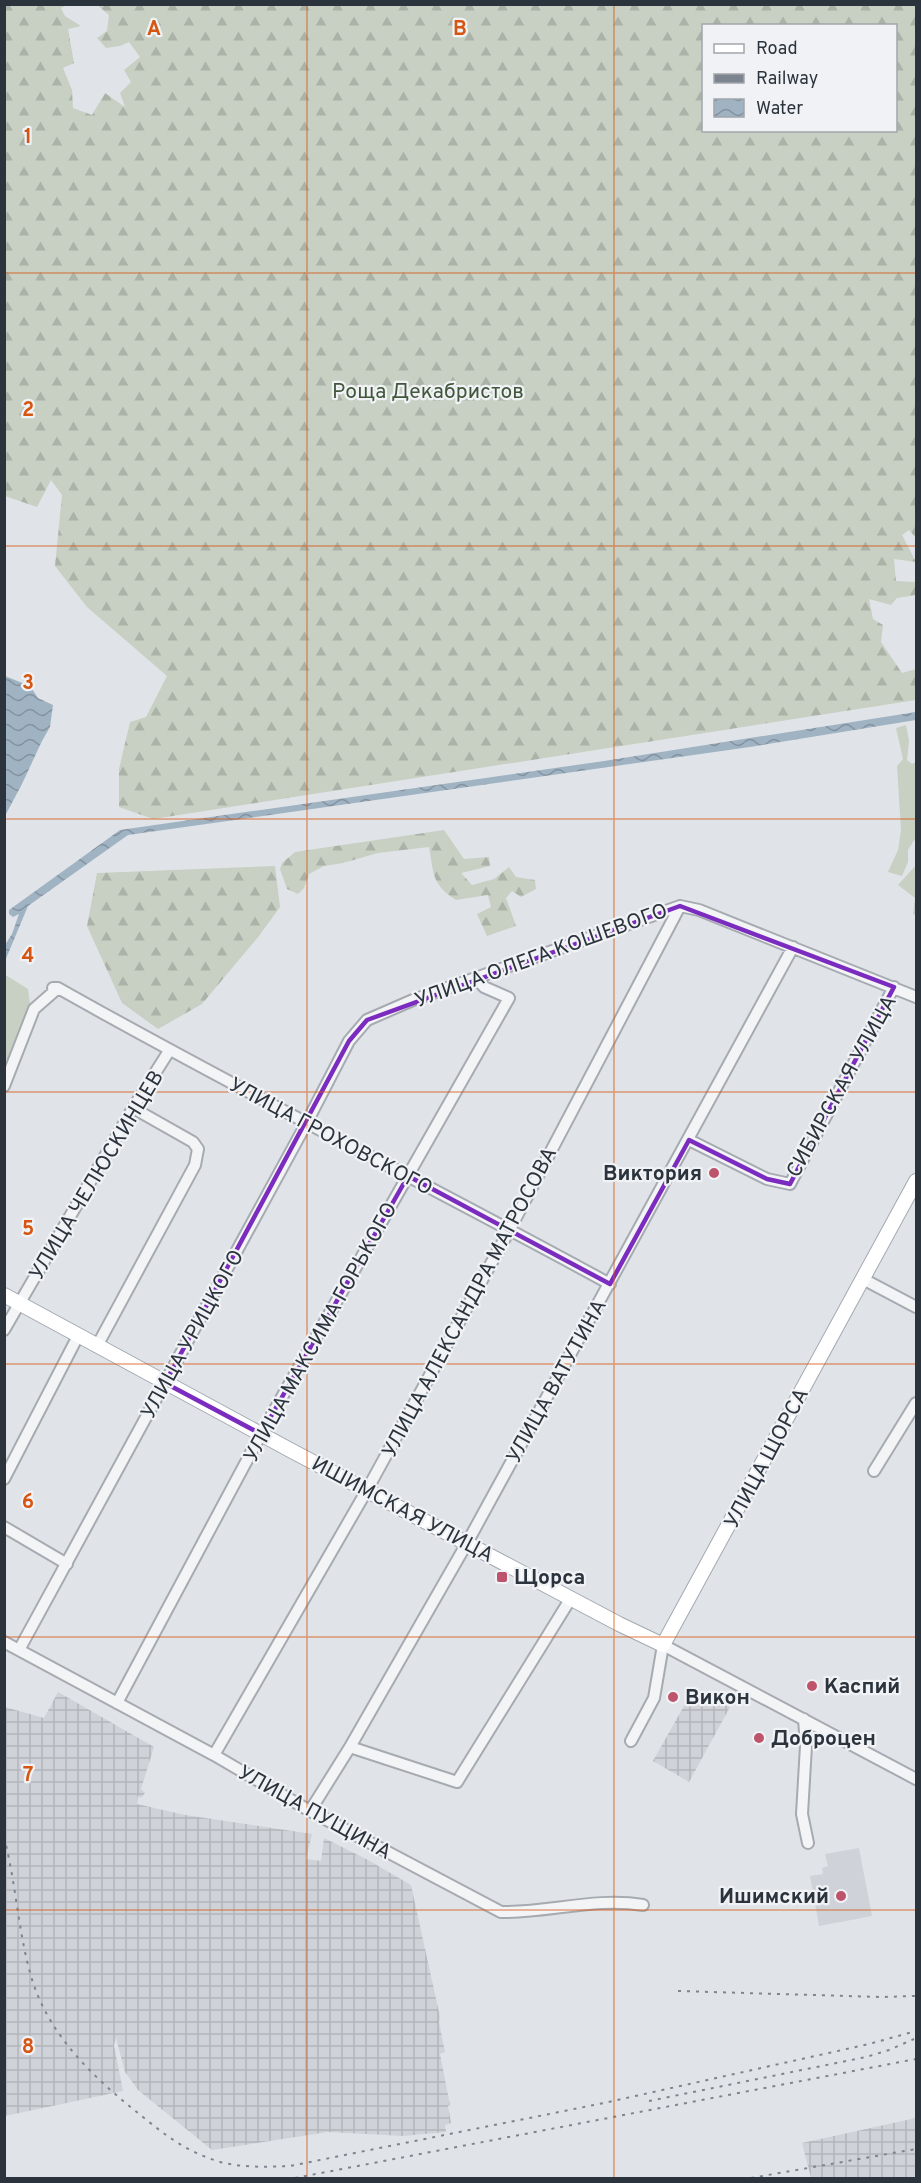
<svg xmlns="http://www.w3.org/2000/svg" width="921" height="2183" font-family="Overpass,sans-serif">
<style>
.built{fill:#cfd3d9}
.industrial{fill:url(#industrial-grid)}
.grass{fill:#c7d0c3}
.forest{fill:url(#forest-firs);fill-rule:evenodd}
.water{fill:url(#water-waves)}
.lines{fill:none;stroke-linecap:round;stroke-linejoin:round}
.minor-casing{stroke:#a6abb1;stroke-width:14}
.major-casing{stroke:#a1a9b2;stroke-width:16}
.minor{stroke:#f3f4f6;stroke-width:10}
.major{stroke:#fff;stroke-width:14}
.rail{stroke:#7c848f;stroke-width:2;stroke-dasharray:3 6;stroke-linecap:butt}
.marked{fill:none;stroke:#7b2cbf;stroke-width:4.5;stroke-linejoin:round}
.grid{fill:none;stroke:#d55511;stroke-width:1.5;stroke-opacity:0.55}
.poi-dot{fill:#be546b;stroke:#f0f2f5;stroke-width:2}
.labels{text-anchor:middle;stroke-width:4.5;stroke-linejoin:round;paint-order:stroke}
.park-label{font-size:21px;fill:#41573a;stroke:#f0f2f5}
.street-label{font-size:21px;fill:#2b333d;stroke:#f0f2f5}
.poi-label{font-size:21px;font-weight:bold;fill:#2b333d;stroke:#f0f2f5;text-anchor:start}
.grid-label{font-size:20px;text-anchor:middle;font-weight:bold;fill:#d55511;stroke:#f0f2f5;stroke-width:4.5;stroke-linejoin:round;paint-order:stroke}
</style>
<defs>
<pattern id="industrial-grid" width="8" height="8" patternUnits="userSpaceOnUse" patternTransform="scale(1.5)"><rect width="8" height="8" fill="#cfd3d9"/><path d="M0 4h8M4 0v8" fill="none" stroke="#b2b6bb"/></pattern>
<pattern id="forest-firs" width="22" height="20" patternUnits="userSpaceOnUse" patternTransform="scale(1.5)"><rect width="22" height="20" fill="#c7d0c3"/><path d="M5 1l3.5 6h-7zM16 11l3.5 6h-7z" fill="#abb3a8"/></pattern>
<pattern id="water-waves" width="16" height="10" patternUnits="userSpaceOnUse" patternTransform="scale(1.5)"><rect width="16" height="10" fill="#a0b3c3"/><path d="M0 5q4-4 8 0t8 0" fill="none" stroke="#8392a0"/></pattern>
</defs>
<rect width="100%" height="100%" fill="#e0e4e8"/>
<path class="built" d="M 859,1848 L 872,1916 L 819,1926 L 810,1876 L 823,1874 L 822,1868 L 828,1866 L 825,1854 Z"/>
<path class="industrial" d="M 694,1688 L 730,1707 L 689,1782 L 653,1761 Z
M 58,1692 L 154,1747 L 141,1789 L 145,1793 L 141,1798 L 138,1796 L 137,1804 L 185,1815 L 312,1834 L 306,1859 L 321,1861 L 324,1838 L 368,1860 L 411,1885 L 440,2017 L 439,2022 L 445,2052 L 440,2054 L 450,2105 L 448,2106 L 451,2123 L 445,2125 L 446,2132 L 403,2136 L 328,2132 L 212,2150 L 138,2090 L 125,2072 L 116,2038 L 114,2045 L 123,2091 L 5,2116 L 5,1707 L 44,1718 Z
M 916,2118 L 916,2178 L 811,2178 L 802,2143 Z"/>
<path class="grass" d="M 906,725 L 909,741 L 907,760 L 912,764 L 916,762 L 916,837 L 908,850 L 908,862 L 902,876 L 888,872 L 898,850 L 901,830 L 897,766 L 903,759 L 896,728 Z
M 916,865 L 916,915 L 913,914 L 915,898 L 898,885 Z
M 4,974 L 28,989 L 30,1005 L 13,1058 L 8,1060 L 4,1058 Z"/>
<path class="forest" d="M 5,4 L 67,5 L 61,8 L 65,16 L 81,26 L 68,29 L 74,63 L 63,68 L 72,90 L 73,108 L 92,115 L 105,93 L 125,107 L 120,93 L 131,82 L 124,70 L 140,57 L 129,42 L 120,46 L 106,48 L 97,38 L 107,31 L 109,15 L 97,5 L 916,5 L 916,538 L 909,530 L 902,535 L 916,562 L 894,559 L 896,581 L 915,582 L 916,595 L 897,598 L 891,605 L 869,599 L 873,619 L 883,625 L 881,642 L 902,673 L 916,669 L 916,700 L 153,819 L 119,807 L 119,769 L 130,722 L 146,717 L 167,676 L 87,607 L 55,566 L 62,495 L 51,480 L 37,507 L 5,496 ZM 704,26 L 896,26 L 896,130 L 704,130 Z
M 444,830 L 464,859 L 489,857 L 490,866 L 461,873 L 472,885 L 494,879 L 509,867 L 516,877 L 535,880 L 536,889 L 521,897 L 512,891 L 506,898 L 516,926 L 487,936 L 477,914 L 491,907 L 488,895 L 456,900 C 431,884 434,873 429,847 L 378,853 L 343,863 L 324,866 L 309,874 L 304,888 L 298,894 L 287,889 L 280,869 L 282,863 L 295,852 Z
M 275,866 L 280,907 L 259,936 L 202,1004 L 158,1029 L 122,1003 L 87,926 L 97,873 Z"/>
<path class="water" d="M 5,676 L 30,686 L 38,698 L 53,705 L 50,727 L 42,741 L 22,784 L 5,816 Z
M 916,712 L 916,720 L 750,747 L 128,835 L 28,906 L 5,961 L 5,945 L 12,934 L 19,914 L 13,917 L 9,914 L 9,910 L 120,830 L 604,761 Z"/>
<g class="lines">
<g class="minor-casing">
<path id="minor" d="M 53,988 L 58,988 C 240,1091 427,1184 610,1284
M 4,1086 L 34,1009 L 58,988
M 689,1140 L 767,1179 L 790,1184 L 894,987
M 863,1279 L 916,1307
M 4,1330 L 133,1108 L 169,1051
M 97,1346 L 195,1165 L 198,1149 L 193,1142 L 133,1108
M 874,1471 L 916,1403
M 4,1479 L 78,1336
M 4,1527 L 67,1564
M 4,1642 L 214,1755 L 310,1811 L 501,1912 C 548,1913 596,1897 643,1905
M 19,1650 L 306,1124 L 349,1041 L 367,1020 L 413,1000 L 680,906 L 699,910 L 916,997
M 117,1703 L 261,1434 L 509,998 L 484,987 L 476,978
M 804,1719 L 806,1746 L 802,1814 L 808,1843
M 631,1741 L 654,1698 L 663,1645 L 916,1779
M 350,1747 L 457,1782 L 571,1598
M 214,1755 L 367,1490 L 510,1229 L 680,906
M 310,1811 L 350,1747 L 467,1543 L 793,947"/>
</g>
<g class="major-casing">
<path id="major" d="M 4,1295 L 292,1451 L 619,1624 L 663,1645 L 916,1181"/>
</g>
<use href="#minor" class="minor"/>
<use href="#major" class="major"/>
<path class="rail" d="M 4,1837 C 16,1883 18,1931 31,1976 C 48,2036 96,2080 143,2117 C 166,2136 188,2152 217,2161 C 240,2168 266,2167 290,2166 L 604,2103 L 869,2044 L 916,2031
M 678,1991 L 881,1997 L 916,1996
M 649,2101 L 866,2057 L 889,2050 L 914,2039
M 295,2178 L 916,2059
M 751,2178 L 916,2149"/>
</g>
<path class="marked" d="M 680,906 L 894,987 L 790,1184 L 767,1179 L 689,1140 L 610,1284 L 408,1176 L 261,1434 L 165,1383 L 349,1041 L 367,1020 Z"/>
<path class="grid" d="M 307,4 L 307,2178M 614,4 L 614,2178M 4,273 L 916,273M 4,546 L 916,546M 4,819 L 916,819M 4,1092 L 916,1092M 4,1364 L 916,1364M 4,1637 L 916,1637M 4,1910 L 916,1910"/>
<g class="poi-dot">
<circle cx="714" cy="1173" r="6"/>
<rect x="496" y="1571" width="12" height="12" rx="3"/>
<circle cx="812" cy="1686" r="6"/>
<circle cx="673" cy="1697" r="6"/>
<circle cx="759" cy="1738" r="6"/>
<circle cx="841" cy="1896" r="6"/>
</g>
<g class="labels">
<g class="park-label">
<text x="428" y="398">Роща Декабристов</text>
</g>
<g class="street-label">
<text transform="translate(541 955) rotate(-20)" y="7">УЛИЦА ОЛЕГА КОШЕВОГО</text>
<text transform="translate(841 1086) rotate(-61)" y="7">СИБИРСКАЯ УЛИЦА</text>
<text transform="translate(331 1136) rotate(28)" y="7">УЛИЦА ГРОХОВСКОГО</text>
<text transform="translate(96 1175) rotate(-59)" y="7">УЛИЦА ЧЕЛЮСКИНЦЕВ</text>
<text transform="translate(469 1302) rotate(-62)" y="7">УЛИЦА АЛЕКСАНДРА МАТРОСОВА</text>
<text transform="translate(320 1332) rotate(-61)" y="7">УЛИЦА МАКСИМА ГОРЬКОГО</text>
<text transform="translate(192 1334) rotate(-61)" y="7">УЛИЦА УРИЦКОГО</text>
<text transform="translate(556 1381) rotate(-61)" y="7">УЛИЦА ВАТУТИНА</text>
<text transform="translate(766 1458) rotate(-62)" y="7">УЛИЦА ЩОРСА</text>
<text transform="translate(403 1509) rotate(28)" y="7">ИШИМСКАЯ УЛИЦА</text>
<text transform="translate(315 1812) rotate(29)" y="7">УЛИЦА ПУЩИНА</text>
</g>
<g class="poi-label">
<text x="702" y="1180" text-anchor="end">Виктория</text>
<text x="514" y="1584">Щорса</text>
<text x="824" y="1693">Каспий</text>
<text x="685" y="1704">Викон</text>
<text x="771" y="1745">Доброцен</text>
<text x="829" y="1903" text-anchor="end">Ишимский</text>
</g>
</g>
<g class="grid-label">
<text x="154" y="35">A</text>
<text x="460" y="35">B</text>
<text x="28" y="143">1</text>
<text x="28" y="416">2</text>
<text x="28" y="689">3</text>
<text x="28" y="962">4</text>
<text x="28" y="1235">5</text>
<text x="28" y="1508">6</text>
<text x="28" y="1781">7</text>
<text x="28" y="2053">8</text>
</g>
<rect width="921" height="2183" fill="none" stroke="#2b333d" stroke-width="12"/>
<rect x="702" y="24" width="195" height="108" fill="#f0f2f5" stroke="#a1a6ab" stroke-width="1.5"/>
<rect x="714" y="44" width="30" height="9" fill="#ffffff" stroke="#a1a6ab" stroke-width="1.5"/>
<text x="756" y="54" font-size="18" fill="#2b333d">Road</text>
<rect x="714" y="74" width="30" height="9" fill="#7c848f" stroke="#a1a6ab" stroke-width="1.5"/>
<text x="756" y="84" font-size="18" fill="#2b333d">Railway</text>
<rect x="714" y="99" width="30" height="18" fill="url(#water-waves)" stroke="#a1a6ab" stroke-width="1.5"/>
<text x="756" y="114" font-size="18" fill="#2b333d">Water</text>
</svg>
